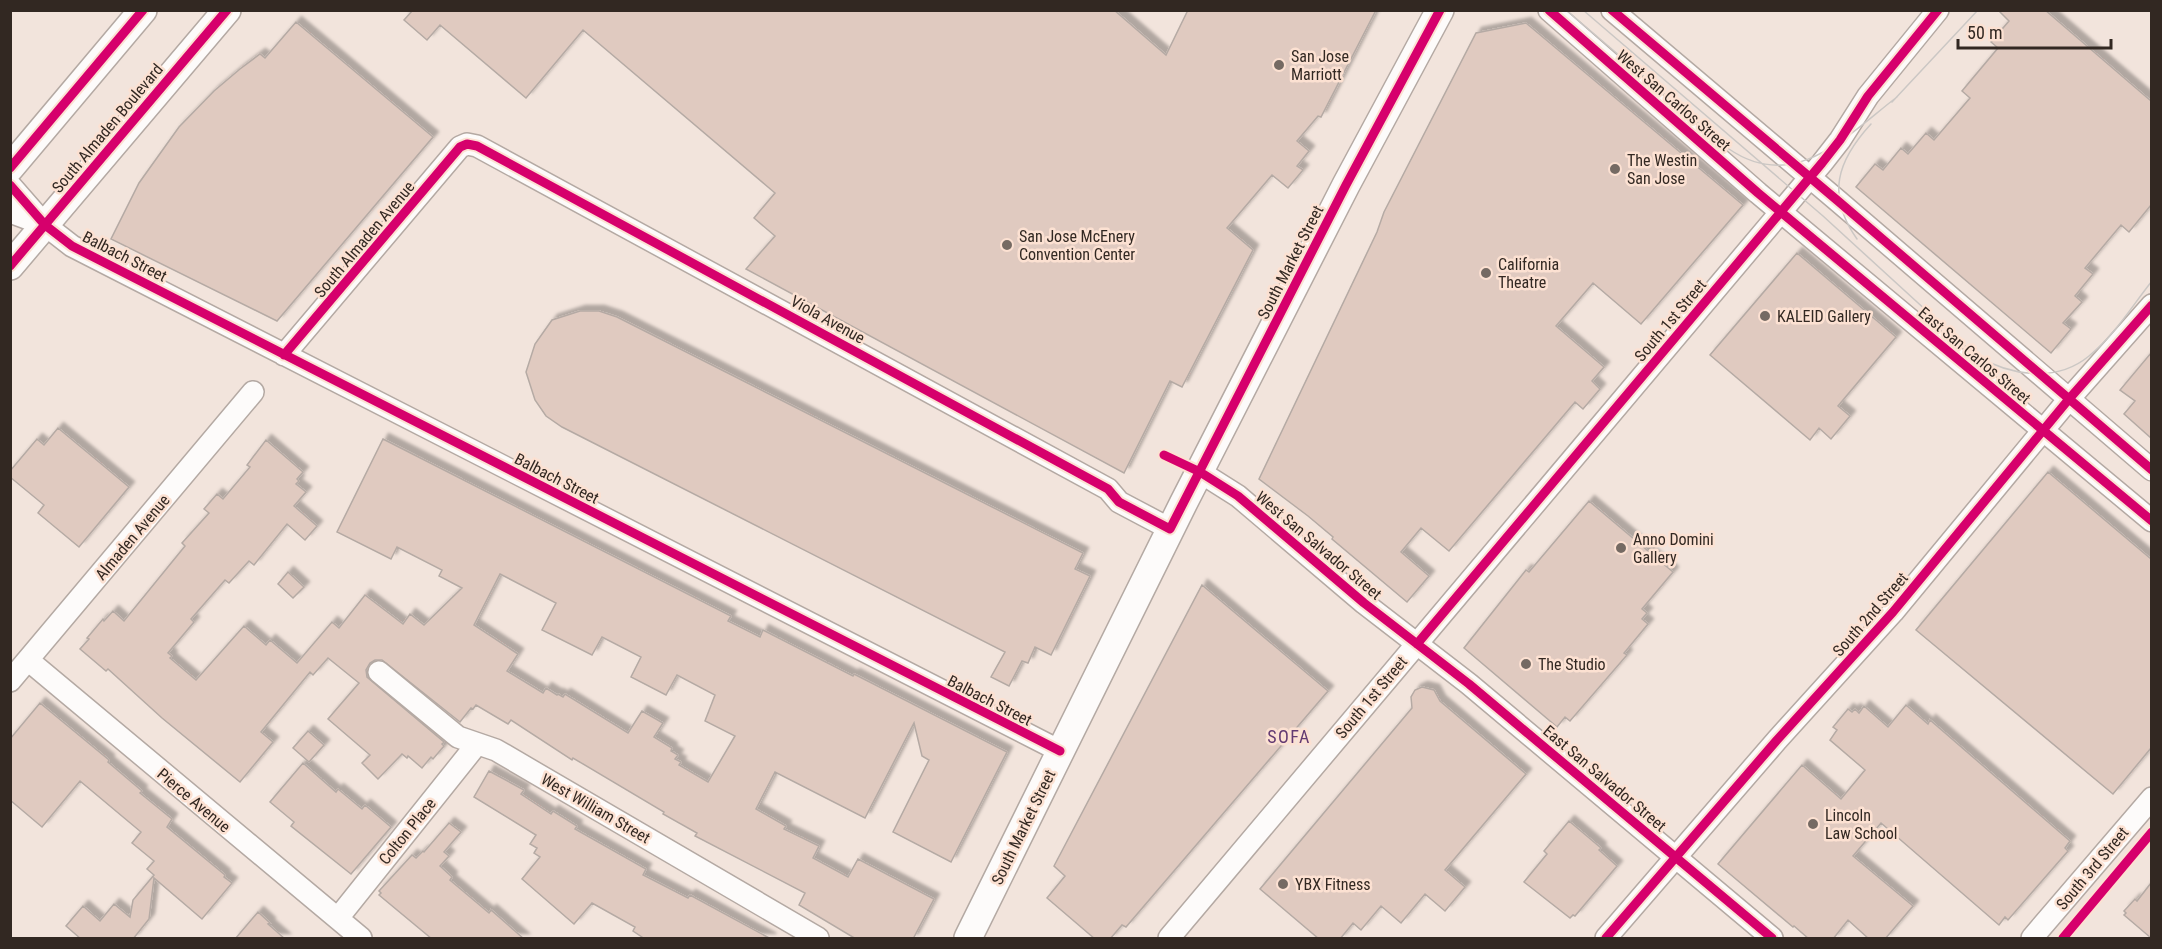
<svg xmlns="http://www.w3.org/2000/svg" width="2162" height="949" font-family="'Roboto Condensed',sans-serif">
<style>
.building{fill:#e0cac0;stroke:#b5aaa4;stroke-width:1.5;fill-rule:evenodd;filter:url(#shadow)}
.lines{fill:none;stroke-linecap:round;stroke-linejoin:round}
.minor-casing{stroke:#b4a9a3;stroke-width:24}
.major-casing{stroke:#b4a9a3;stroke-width:30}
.minor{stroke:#fdfbfa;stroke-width:21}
.major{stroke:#fdfbfa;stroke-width:27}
.tram{stroke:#cbc7c4;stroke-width:1.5}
.cycleway-casing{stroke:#fce1d2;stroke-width:13}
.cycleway{stroke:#d6006c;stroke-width:9}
.poi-dot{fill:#756a63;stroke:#fce1d2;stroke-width:2}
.labels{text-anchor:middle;stroke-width:5;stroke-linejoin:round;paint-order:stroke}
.poi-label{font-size:16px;fill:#322822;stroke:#fce1d2;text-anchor:start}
.street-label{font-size:16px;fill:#322822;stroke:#fce1d2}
.neighbourhood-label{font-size:18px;letter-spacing:1.5px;fill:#633b72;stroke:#fce1d2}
</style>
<defs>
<filter id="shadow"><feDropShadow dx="5.5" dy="-5.5" stdDeviation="1.5" flood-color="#0004"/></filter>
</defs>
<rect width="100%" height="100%" fill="#f2e4dc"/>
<path class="building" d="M 413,10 L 1114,10 L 1166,55 L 1188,10 L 1376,10 L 1321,117 L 1318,116 L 1297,141 L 1309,151 L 1297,166 L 1303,170 L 1288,188 L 1272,175 L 1227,228 L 1253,250 L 1182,387 L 1170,381 L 1124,473 L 746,269 L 775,236 L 754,218 L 775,193 L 583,30 L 526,98 L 440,25 L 427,40 L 404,20 Z
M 1998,10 L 2045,10 L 2151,101 L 2151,205 L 2129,232 L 2121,225 L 2085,268 L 2093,274 L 2075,296 L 2082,302 L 2063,323 L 2071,329 L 2051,353 L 1856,187 L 1875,164 L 1883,170 L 1901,148 L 1908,154 L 1926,133 L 1934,140 L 1970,98 L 1962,91 L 1998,48 L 1991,42 L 2009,21 Z
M 296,22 L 433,137 L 277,321 L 111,239 L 139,183 L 179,127 L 214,91 L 240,69 L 260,54 L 265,58 Z
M 1526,23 L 1743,205 L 1641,324 L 1593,283 L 1556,326 L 1604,367 L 1592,381 L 1600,389 L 1583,409 L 1575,402 L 1449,551 L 1421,528 L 1401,552 L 1429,576 L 1407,602 L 1332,539 L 1333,537 L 1308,516 L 1259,479 L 1377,232 L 1384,212 L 1476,33 Z
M 1797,253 L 1896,337 L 1838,406 L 1850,416 L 1831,439 L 1819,428 L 1810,440 L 1710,355 Z
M 580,311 L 599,311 L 617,317 L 1083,553 L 1075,569 L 1090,576 L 1051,655 L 1035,647 L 1028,663 L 1022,661 L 1009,686 L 991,677 L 1005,652 L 562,427 L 546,416 L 535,400 L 526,372 L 535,344 L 552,320 Z
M 2151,353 L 2151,438 L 2124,414 L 2135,401 L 2120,390 Z
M 58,428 L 129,487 L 79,547 L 38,513 L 44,505 L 10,477 L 10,471 L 37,439 L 44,445 Z
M 383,439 L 731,616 L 728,621 L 760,637 L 763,630 L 853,676 L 854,674 L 1007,752 L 951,862 L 893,832 L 929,760 L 922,756 L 914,723 L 865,818 L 775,772 L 756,809 L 786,826 L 784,829 L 819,846 L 813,858 L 848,877 L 858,859 L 934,899 L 913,939 L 856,939 L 799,905 L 805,893 L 695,836 L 697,833 L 663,814 L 664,812 L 573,758 L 572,760 L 511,720 L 508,724 L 476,705 L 473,709 L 471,708 L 460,722 L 382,660 L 375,660 L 370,663 L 366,670 L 367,677 L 444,742 L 442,744 L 444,746 L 433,759 L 431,757 L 422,768 L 408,756 L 407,758 L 402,754 L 378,779 L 362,763 L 370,755 L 328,719 L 359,683 L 328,658 L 313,675 L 310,672 L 261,732 L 273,742 L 240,782 L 162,718 L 108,669 L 106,671 L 80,649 L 89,639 L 87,638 L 103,619 L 104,621 L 113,611 L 124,621 L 185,546 L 182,543 L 209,513 L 204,509 L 217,494 L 223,499 L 250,467 L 247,465 L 266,440 L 303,472 L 297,479 L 299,481 L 296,484 L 306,492 L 294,506 L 317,526 L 305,540 L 287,524 L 254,565 L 249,561 L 229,583 L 225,580 L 191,619 L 194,622 L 168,653 L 172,656 L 170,658 L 196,680 L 244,626 L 266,645 L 270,640 L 297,663 L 332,622 L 339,628 L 365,595 L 403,624 L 410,614 L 424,625 L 462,588 L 439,576 L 442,570 L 397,547 L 391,559 L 337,532 ZM 500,574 L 556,603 L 542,630 L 592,655 L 602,637 L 641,657 L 631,677 L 666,695 L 677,675 L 715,695 L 705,721 L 735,736 L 708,782 L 679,765 L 681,762 L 675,759 L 678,755 L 671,751 L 672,748 L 654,737 L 663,723 L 642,711 L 628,733 L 565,694 L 563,697 L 558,694 L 557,695 L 546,688 L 543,693 L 507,671 L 518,654 L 474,625 Z
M 2048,472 L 2151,559 L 2151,748 L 2113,794 L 1916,630 Z
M 1589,501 L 1673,572 L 1642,609 L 1647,613 L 1642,619 L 1648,624 L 1624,653 L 1627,655 L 1570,721 L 1565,717 L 1557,727 L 1464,648 L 1526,570 L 1529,572 Z
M 288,572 L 304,587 L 293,598 L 278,584 Z
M 1202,585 L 1328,691 L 1126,927 L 1122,925 L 1110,939 L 1095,939 L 1047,898 L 1065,876 L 1054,866 Z
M 1422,687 L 1434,690 L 1440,701 L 1526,774 L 1445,870 L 1465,887 L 1445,911 L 1425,894 L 1401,923 L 1381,906 L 1361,930 L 1353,923 L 1340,939 L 1319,939 L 1260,889 L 1412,708 L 1411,697 L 1415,690 Z
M 40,703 L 109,760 L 108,762 L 142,791 L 140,793 L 172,819 L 167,827 L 225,875 L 224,877 L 232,883 L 202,919 L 154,878 L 149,919 L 133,939 L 81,939 L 66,926 L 83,906 L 100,921 L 114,904 L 130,917 L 133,900 L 154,875 L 147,869 L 154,861 L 132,843 L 141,832 L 80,781 L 42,827 L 10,800 L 10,739 Z
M 1906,705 L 1928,724 L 1930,720 L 2070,841 L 2065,848 L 2068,851 L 2008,920 L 2005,917 L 1999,925 L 1881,823 L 1853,856 L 1913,906 L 1885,939 L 1869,939 L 1848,920 L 1833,939 L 1809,939 L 1794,926 L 1793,927 L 1718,864 L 1802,765 L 1841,799 L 1865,770 L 1830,740 L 1837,730 L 1833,727 L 1848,709 L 1852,712 L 1855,709 L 1859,713 L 1864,706 L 1888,727 Z
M 308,731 L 324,745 L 309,762 L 293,748 Z
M 303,763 L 336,792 L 338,789 L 362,809 L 365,805 L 391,827 L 351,874 L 291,826 L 294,822 L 270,802 Z
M 489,771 L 524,790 L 521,794 L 551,814 L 553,811 L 577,826 L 575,829 L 646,869 L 643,875 L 688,898 L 690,895 L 771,939 L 645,939 L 633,931 L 635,927 L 592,903 L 574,924 L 522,879 L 540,857 L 534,853 L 537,848 L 530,844 L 536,835 L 474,797 Z
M 1569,821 L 1601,848 L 1599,850 L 1617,866 L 1575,916 L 1573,915 L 1570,918 L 1524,882 L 1547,854 L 1544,851 Z
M 449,823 L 461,832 L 444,852 L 449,856 L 440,866 L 452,877 L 450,880 L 489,913 L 491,910 L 524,939 L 432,939 L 379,895 L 381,893 L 379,891 L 412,855 L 416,858 L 423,851 L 424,852 Z
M 2151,883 L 2151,938 L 2124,915 L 2126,913 L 2124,911 L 2135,899 L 2137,901 Z
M 258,912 L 270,923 L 268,924 L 285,939 L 235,939 Z"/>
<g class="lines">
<g class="minor-casing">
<path id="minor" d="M 1549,10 L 1758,193 L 2152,521
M 1612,10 L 1838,201 L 2152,470
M 10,185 L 45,225 L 72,246 L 1060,751
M 10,212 L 42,224
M 284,355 L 460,147 L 467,144 L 477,146 L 1108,489 L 1119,502 L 1170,529
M 1200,472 L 1238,496 L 1364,603 L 1469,684 L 1772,938
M 28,660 L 361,938
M 379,672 L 458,737 L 496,750 L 818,938
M 10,681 L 253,392
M 338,918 L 477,744
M 1169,938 L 1822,163 L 1840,140 L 1868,96 L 1938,10
M 1606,938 L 1777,740 L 1893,612 L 2069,399 L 2152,305
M 2032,938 L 2152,798"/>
</g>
<g class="major-casing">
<path id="major" d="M 10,168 L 143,10
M 10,266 L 227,10
M 968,938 L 1183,504 L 1346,185 L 1440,10"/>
</g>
<use href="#minor" class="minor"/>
<use href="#major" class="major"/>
<path class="tram" d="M 1566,10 L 1729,149 C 1795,194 1846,136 1897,97
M 1583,10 L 1823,216 L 1975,355 C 2009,375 2055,384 2089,356 C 2114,336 2132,306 2152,281
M 1892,102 L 1978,10
M 1857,239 C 1826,195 1837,161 1871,124"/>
<g class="cycleway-casing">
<path id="cycleway" d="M 1549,10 L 1758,193 L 2152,521
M 1612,10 L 1838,201 L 2152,470
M 10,168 L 143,10
M 10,185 L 45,225 L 72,246 L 1060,751
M 10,266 L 227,10
M 284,355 L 460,147 L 467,144 L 477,146 L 1108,489 L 1119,502 L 1170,529 L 1346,185 L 1440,10
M 1164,455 L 1200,472 L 1238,496 L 1364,603 L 1469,684 L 1772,938
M 1417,644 L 1822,163 L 1840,140 L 1868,96 L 1938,10
M 1606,938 L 1777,740 L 1893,612 L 2069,399 L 2152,305
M 2063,938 L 2152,832"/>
</g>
<use href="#cycleway" class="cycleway"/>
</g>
<g class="poi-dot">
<circle cx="1279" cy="65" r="6"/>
<circle cx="1615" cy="169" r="6"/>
<circle cx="1007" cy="245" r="6"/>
<circle cx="1486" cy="273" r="6"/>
<circle cx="1765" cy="316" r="6"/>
<circle cx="1621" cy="548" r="6"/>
<circle cx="1526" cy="664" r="6"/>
<circle cx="1813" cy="824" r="6"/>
<circle cx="1283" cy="884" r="6"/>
</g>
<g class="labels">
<g class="poi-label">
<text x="1291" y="62">San Jose<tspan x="1291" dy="18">Marriott</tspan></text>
<text x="1627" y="166">The Westin<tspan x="1627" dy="18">San Jose</tspan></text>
<text x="1019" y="242">San Jose McEnery<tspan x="1019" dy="18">Convention Center</tspan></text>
<text x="1498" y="270">California<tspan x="1498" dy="18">Theatre</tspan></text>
<text x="1777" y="322">KALEID Gallery</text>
<text x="1633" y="545">Anno Domini<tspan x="1633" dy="18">Gallery</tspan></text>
<text x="1538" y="670">The Studio</text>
<text x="1825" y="821">Lincoln<tspan x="1825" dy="18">Law School</tspan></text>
<text x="1295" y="890">YBX Fitness</text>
</g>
<g class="street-label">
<text transform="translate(1674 100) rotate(41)" y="6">West San Carlos Street</text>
<text transform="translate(107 128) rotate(-50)" y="6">South Almaden Boulevard</text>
<text transform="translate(364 239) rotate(-50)" y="6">South Almaden Avenue</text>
<text transform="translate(125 256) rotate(27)" y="6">Balbach Street</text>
<text transform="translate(1290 262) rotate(-63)" y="6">South Market Street</text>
<text transform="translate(828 319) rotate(29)" y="6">Viola Avenue</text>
<text transform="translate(1670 320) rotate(-50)" y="6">South 1st Street</text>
<text transform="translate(1975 355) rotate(40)" y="6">East San Carlos Street</text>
<text transform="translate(557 478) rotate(27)" y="6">Balbach Street</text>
<text transform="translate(132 537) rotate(-50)" y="6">Almaden Avenue</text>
<text transform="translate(1319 545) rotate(40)" y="6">West San Salvador Street</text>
<text transform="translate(1870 614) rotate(-49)" y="6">South 2nd Street</text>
<text transform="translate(1371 697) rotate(-50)" y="6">South 1st Street</text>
<text transform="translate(990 700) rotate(27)" y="6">Balbach Street</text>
<text transform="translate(1605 778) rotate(40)" y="6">East San Salvador Street</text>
<text transform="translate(194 800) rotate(40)" y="6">Pierce Avenue</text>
<text transform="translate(596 808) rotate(30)" y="6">West William Street</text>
<text transform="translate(1023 827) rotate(-64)" y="6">South Market Street</text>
<text transform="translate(407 831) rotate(-51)" y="6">Colton Place</text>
<text transform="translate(2092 868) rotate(-50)" y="6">South 3rd Street</text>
</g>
<g class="neighbourhood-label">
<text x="1289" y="743">SOFA</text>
</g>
</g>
<rect width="2162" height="949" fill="none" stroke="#322822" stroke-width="24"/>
<path d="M1958 39v9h153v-9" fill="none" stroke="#322822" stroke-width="3"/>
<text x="1967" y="39" font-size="18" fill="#322822" stroke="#fce1d2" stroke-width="4.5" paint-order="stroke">50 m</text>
</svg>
